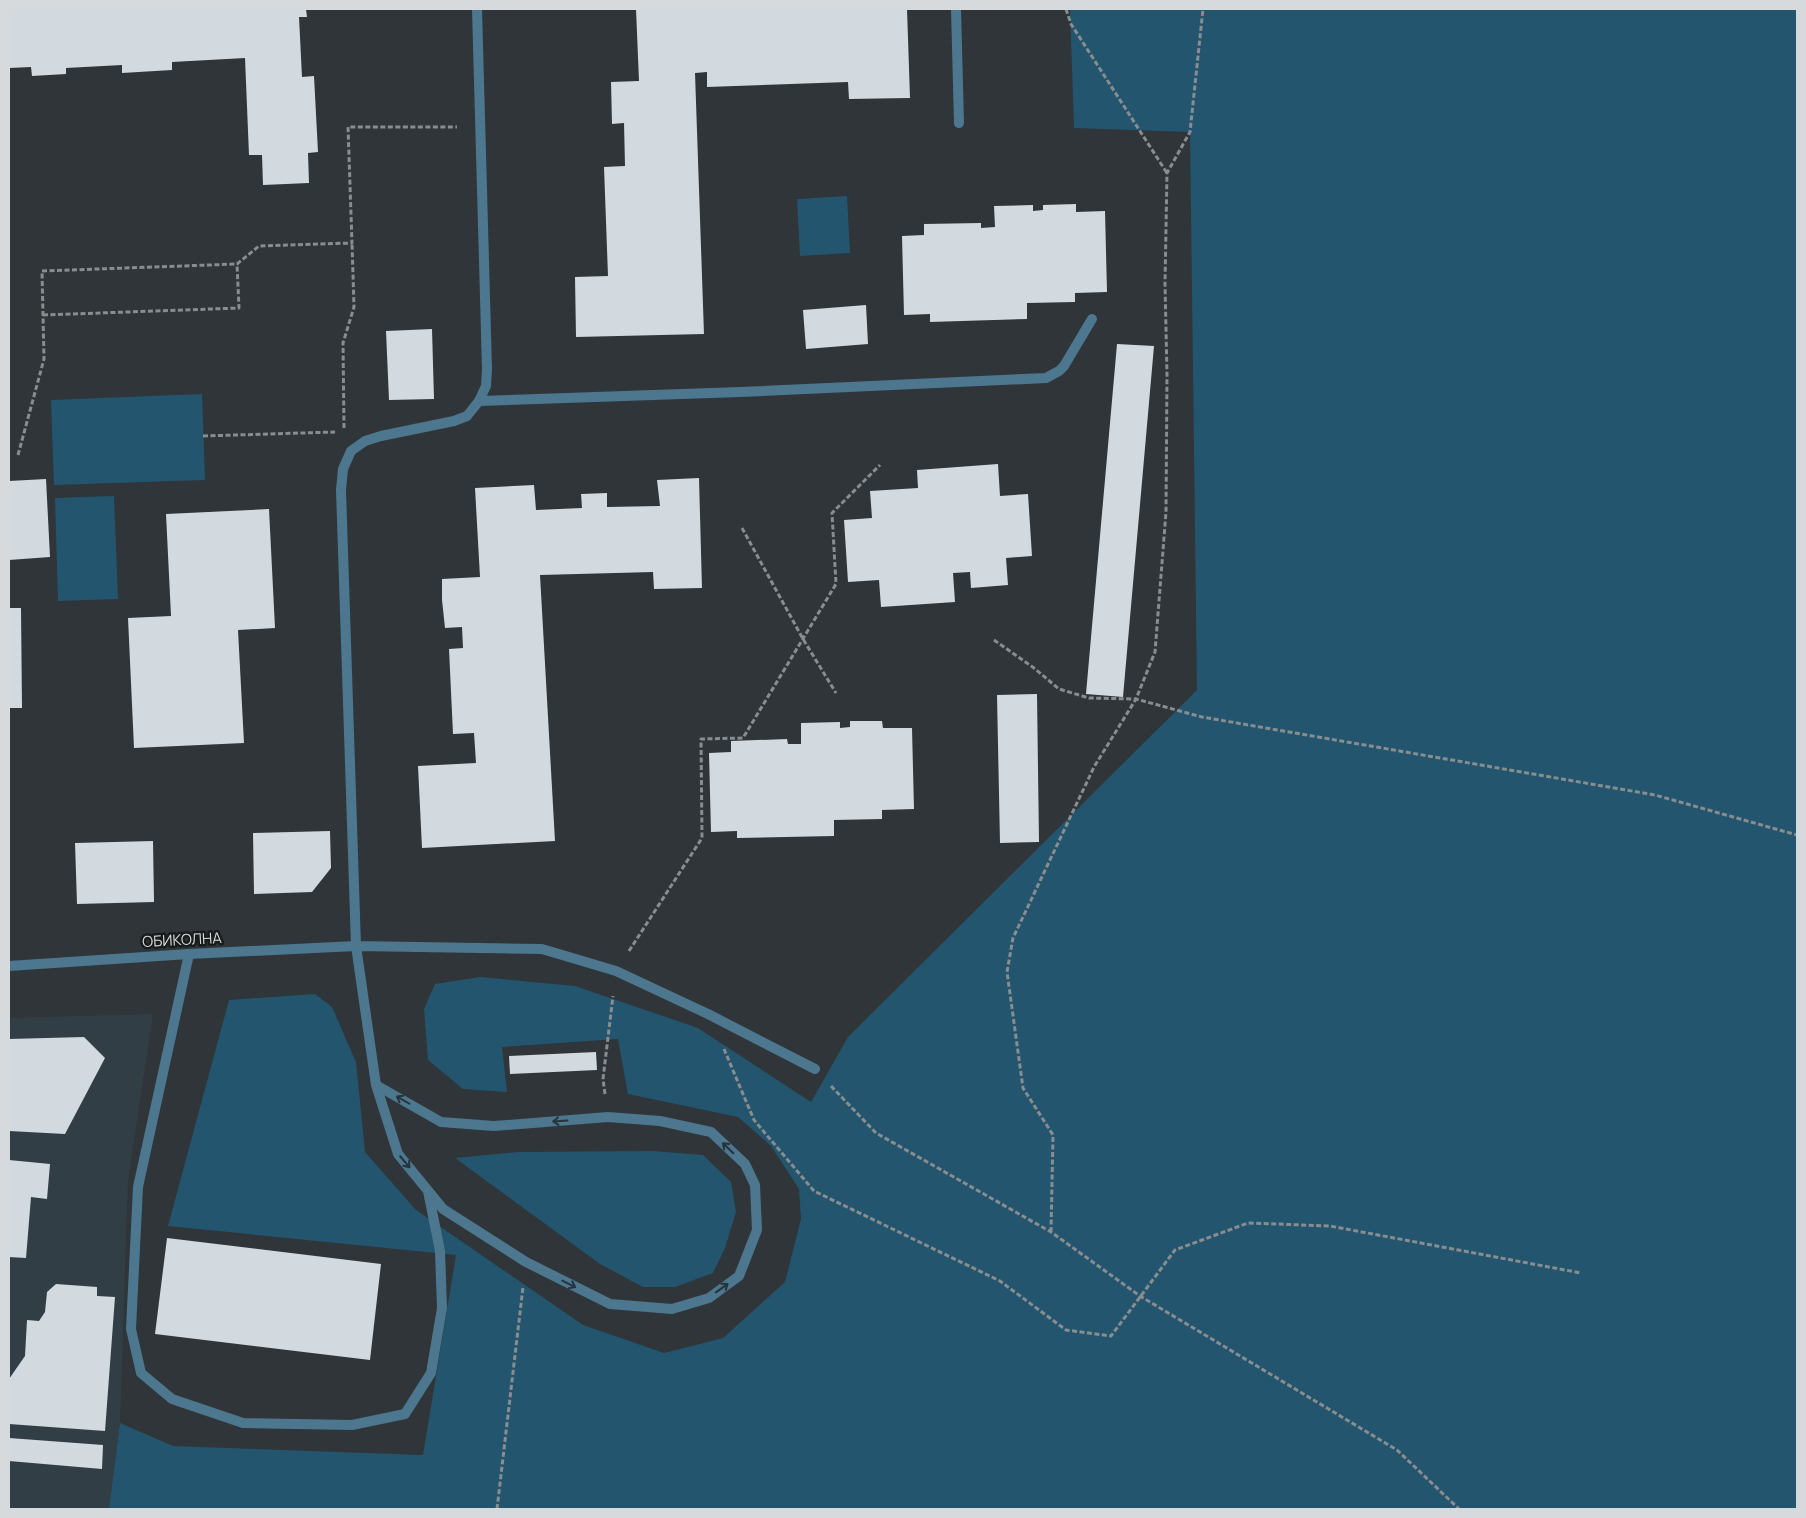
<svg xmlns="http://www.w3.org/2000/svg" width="1806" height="1518" font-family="Manrope,sans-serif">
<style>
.built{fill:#323e45}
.green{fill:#23556f}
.building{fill:#d3dadf}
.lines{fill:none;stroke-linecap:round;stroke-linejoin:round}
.path{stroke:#888d8f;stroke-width:3;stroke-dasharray:5 2.5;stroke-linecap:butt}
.lane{stroke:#4c778f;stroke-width:10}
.street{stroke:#4c778f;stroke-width:10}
.oneway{stroke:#26333a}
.labels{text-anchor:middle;stroke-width:5;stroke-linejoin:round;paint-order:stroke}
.street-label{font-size:15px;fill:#d6dadc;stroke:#191c1d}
</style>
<rect width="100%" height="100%" fill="#2f3538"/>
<path class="built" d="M 153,1014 L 128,1181 L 120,1423 L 109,1509 L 9,1509 L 9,1018 Z"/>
<path class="green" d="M 1070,9 L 1797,9 L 1797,1509 L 109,1509 L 120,1423 L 173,1446 L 423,1455 L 456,1255 L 168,1226 L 229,1000 L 315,994 L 332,1007 L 356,1062 L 365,1152 L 416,1210 L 583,1325 L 664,1353 L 723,1338 L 785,1282 L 801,1219 L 799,1189 L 771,1146 L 738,1117 L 628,1094 L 618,1039 L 502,1047 L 507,1092 L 463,1089 L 428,1060 L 424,1009 L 435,984 L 480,977 L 575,986 L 698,1028 L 811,1102 L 848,1037 L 1197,690 L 1190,132 L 1074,128 Z
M 847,196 L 850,253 L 800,256 L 797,199 Z
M 202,394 L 205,480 L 54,485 L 51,400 Z
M 114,496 L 118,599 L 58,601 L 55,498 Z
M 653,1151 L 703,1155 L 731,1182 L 736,1212 L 725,1248 L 713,1273 L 675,1287 L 643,1287 L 600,1264 L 455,1158 L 518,1152 Z"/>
<path class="building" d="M 9,9 L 306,9 L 307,17 L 299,17 L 302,77 L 314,76 L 318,152 L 308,153 L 309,183 L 263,185 L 262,155 L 249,155 L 245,58 L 172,62 L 172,70 L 122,73 L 122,65 L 66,68 L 66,74 L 32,76 L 31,67 L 9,68 Z
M 636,9 L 907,9 L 910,98 L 849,99 L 848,82 L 707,87 L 707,72 L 695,73 L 704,334 L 576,337 L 575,277 L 608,276 L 604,167 L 625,166 L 624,123 L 612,124 L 611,82 L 639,81 Z
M 1076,204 L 1076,212 L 1105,211 L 1107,292 L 1075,293 L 1075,302 L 1027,303 L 1027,319 L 930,322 L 930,314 L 904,315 L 902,236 L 924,235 L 924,224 L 981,223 L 981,228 L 995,227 L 994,206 L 1033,205 L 1033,211 L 1043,210 L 1043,205 Z
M 866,305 L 868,344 L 806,349 L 803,310 Z
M 432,329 L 434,399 L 389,400 L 386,331 Z
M 1117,344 L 1154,346 L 1123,697 L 1086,694 Z
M 998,464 L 1000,496 L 1028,494 L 1032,556 L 1006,558 L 1008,585 L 971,588 L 970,572 L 953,573 L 955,602 L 881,607 L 879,580 L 848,582 L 844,520 L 872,518 L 870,491 L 918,488 L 917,470 Z
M 699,478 L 702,588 L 654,589 L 653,572 L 540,575 L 555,841 L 422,848 L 418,766 L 476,763 L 474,733 L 453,734 L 449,649 L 463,648 L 462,627 L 445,628 L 442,600 L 442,579 L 480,577 L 475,488 L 534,485 L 536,510 L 582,508 L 581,494 L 607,493 L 607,507 L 660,506 L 657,480 Z
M 46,479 L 50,557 L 9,560 L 9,481 Z
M 269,509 L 275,628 L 238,630 L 244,743 L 134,748 L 128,618 L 171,616 L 166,514 Z
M 9,608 L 21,608 L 22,708 L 9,708 Z
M 1037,694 L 1039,842 L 1000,843 L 997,695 Z
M 850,721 L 882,721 L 883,728 L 912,728 L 914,809 L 882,810 L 882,819 L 834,820 L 834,836 L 737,838 L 737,831 L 711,832 L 709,753 L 731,752 L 731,741 L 787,739 L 788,744 L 801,744 L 801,723 L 840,722 L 840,728 L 850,727 Z
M 330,831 L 331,868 L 312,892 L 254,894 L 253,833 Z
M 153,841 L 154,902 L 77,904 L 75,843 Z
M 84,1037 L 105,1058 L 65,1134 L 9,1131 L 9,1039 Z
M 596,1052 L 597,1070 L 510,1074 L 509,1056 Z
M 9,1160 L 50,1164 L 47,1199 L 31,1197 L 26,1258 L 9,1257 Z
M 167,1238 L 381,1264 L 370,1360 L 155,1334 Z
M 56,1284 L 97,1287 L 97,1296 L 115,1297 L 105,1431 L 9,1424 L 9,1379 L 25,1356 L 27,1320 L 39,1321 L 45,1312 L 47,1292 Z
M 9,1438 L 103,1445 L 102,1469 L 9,1461 Z"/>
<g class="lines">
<path class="path" d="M 1066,9 L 1071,24 L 1167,173
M 43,315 L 239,308 L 237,264
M 344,428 L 343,343 L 354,307 L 352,243
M 203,436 L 335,432
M 18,455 L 44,359 L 42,271 L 237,264 L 259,246 L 352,243 L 348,127 L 457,127
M 742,528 L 803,639 L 836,693
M 994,640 L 1034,668 L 1059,689 L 1089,698 L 1136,699 L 1202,717 L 1655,795 L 1797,835
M 629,951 L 702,838 L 701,739 L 743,738 L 836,584 L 832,513 L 880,465
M 724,1049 L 754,1120 L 814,1191 L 1000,1281 L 1066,1330 L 1111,1336 L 1175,1250 L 1248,1223 L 1330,1226 L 1581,1273
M 831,1086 L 876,1133 L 1051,1232 L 1140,1296 L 1397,1450 L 1459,1509
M 605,1094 L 603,1079 L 613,996
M 1051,1232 L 1053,1135 L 1023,1088 L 1007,972 L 1013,938 L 1094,767 L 1136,699 L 1155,652 L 1166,512 L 1167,375 L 1165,283 L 1167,173 L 1190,132 L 1203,9
M 497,1509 L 523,1287"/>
<path class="lane" d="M 956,9 L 959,123
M 479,401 L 740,392 L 1046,378 L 1059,371 L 1064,366 L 1092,319
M 356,946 L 376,1085 L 398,1154 L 443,1209 L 526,1262 L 610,1304 L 672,1309 L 709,1298 L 739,1276 L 757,1230 L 755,1185 L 745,1164 L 711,1132 L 660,1121 L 608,1117 L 494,1126 L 441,1122 L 376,1085
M 189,954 L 138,1187 L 131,1329 L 141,1373 L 172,1399 L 243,1423 L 352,1425 L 405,1414 L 431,1373 L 442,1308 L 440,1251 L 428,1191"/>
<path class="street" d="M 356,946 L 341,490 L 343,469 L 351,451 L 365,441 L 381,436 L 454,421 L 467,416 L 479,401 L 486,386 L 487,369 L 477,9
M 9,966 L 189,954 L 356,946 L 542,949 L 616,971 L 708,1014 L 815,1069"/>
</g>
<defs><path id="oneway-shaft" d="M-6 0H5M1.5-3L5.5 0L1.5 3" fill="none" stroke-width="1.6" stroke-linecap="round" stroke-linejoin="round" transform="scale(1.25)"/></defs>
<g class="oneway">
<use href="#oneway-shaft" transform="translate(403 1100) rotate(-150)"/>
<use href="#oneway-shaft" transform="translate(560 1121) rotate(176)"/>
<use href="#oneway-shaft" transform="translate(728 1148) rotate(-136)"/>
<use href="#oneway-shaft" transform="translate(405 1162) rotate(50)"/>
<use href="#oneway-shaft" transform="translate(569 1284) rotate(27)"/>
<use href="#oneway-shaft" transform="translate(722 1288) rotate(-36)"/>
</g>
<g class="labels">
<g class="street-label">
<text transform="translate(182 940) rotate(-3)" y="5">ОБИКОЛНА</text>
</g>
</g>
<rect width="1806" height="1518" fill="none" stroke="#d6dadc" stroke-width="20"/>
</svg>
